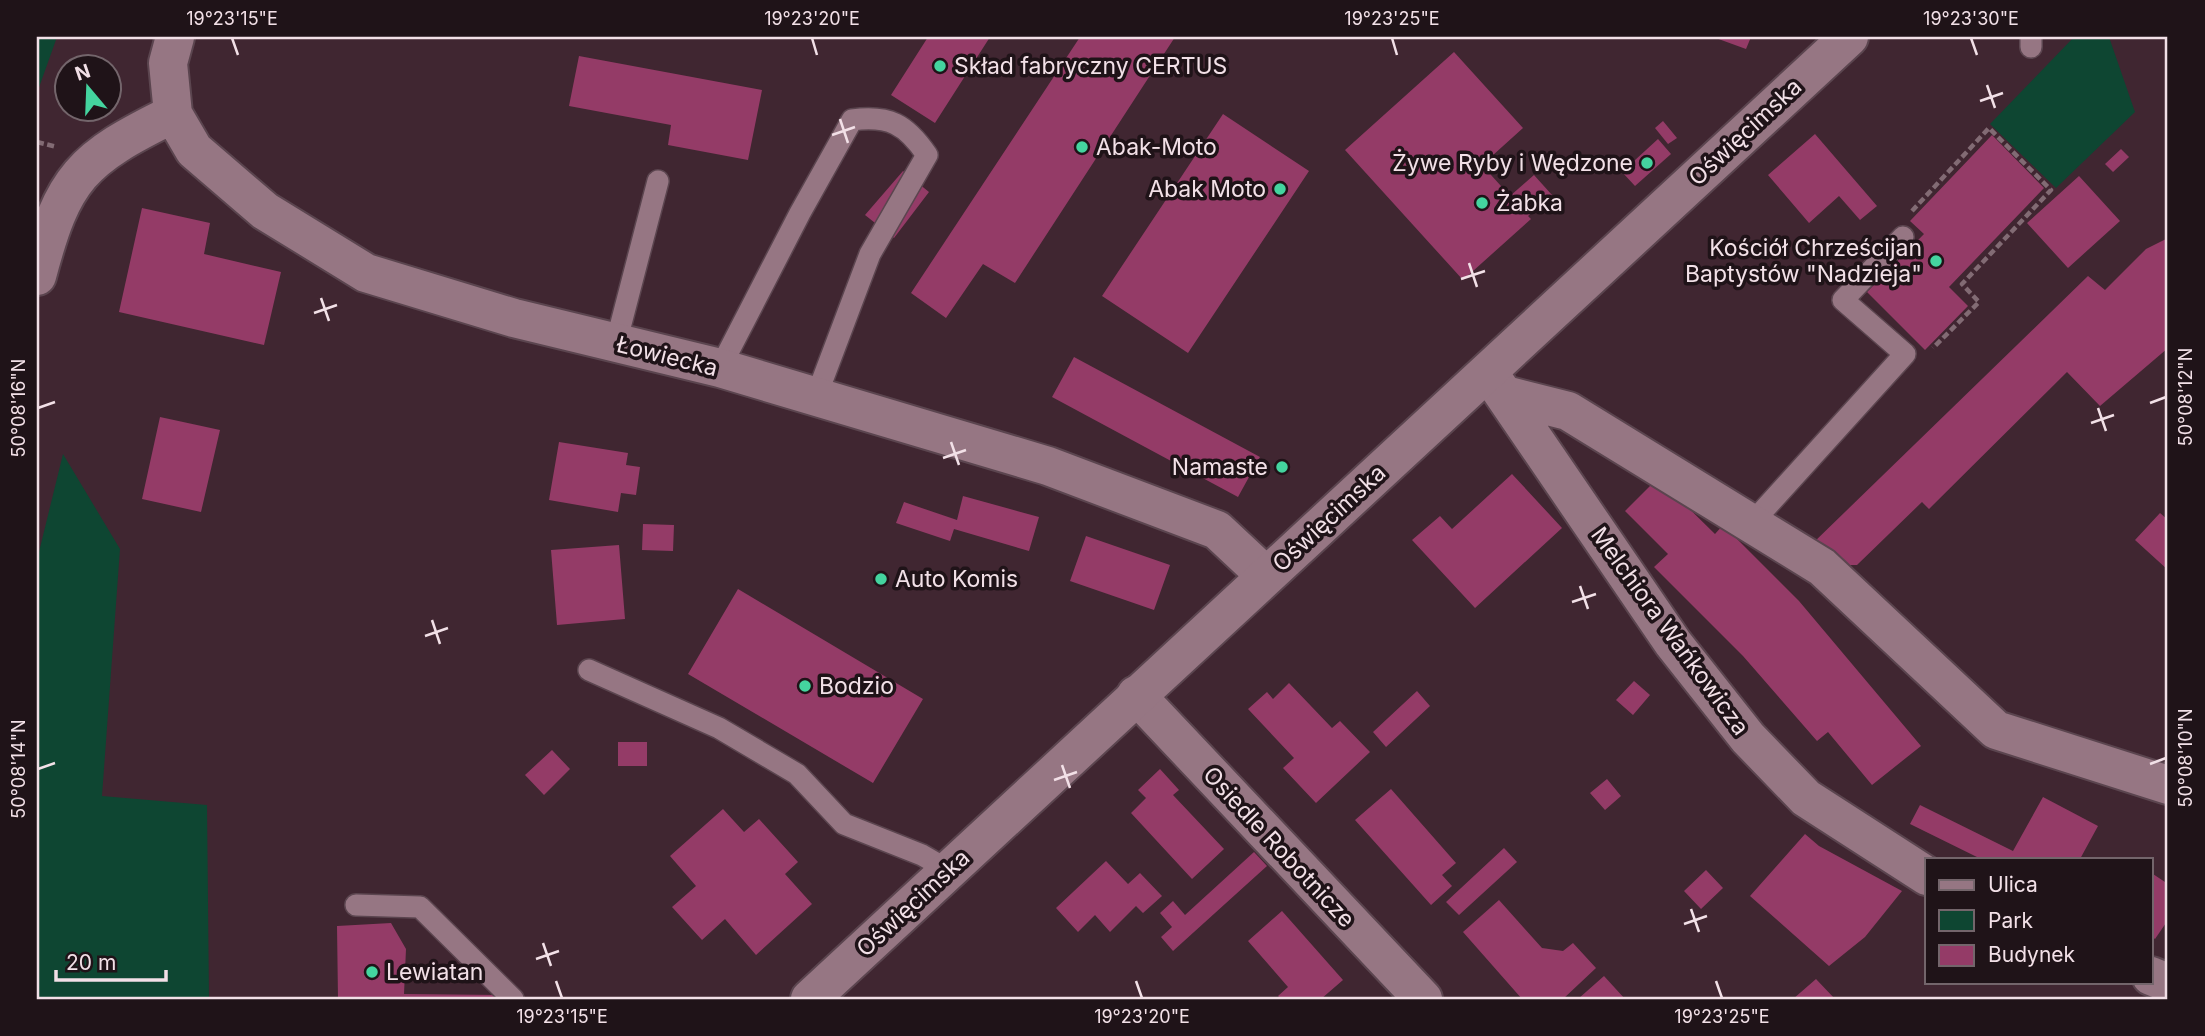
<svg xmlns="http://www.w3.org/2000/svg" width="2205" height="1036" font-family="Inter,sans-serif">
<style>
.green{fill:#0e4632}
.building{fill:#943b67}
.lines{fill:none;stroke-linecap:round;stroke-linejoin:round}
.service-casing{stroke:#5b454f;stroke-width:24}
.minor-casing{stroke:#5b454f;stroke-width:42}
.tertiary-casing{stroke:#5b454f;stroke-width:42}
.path{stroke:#826b74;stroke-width:4.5;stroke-dasharray:7 3.5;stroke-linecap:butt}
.service{stroke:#967683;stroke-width:21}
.minor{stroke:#967683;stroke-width:38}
.tertiary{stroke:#967683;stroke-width:38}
.ticks{fill:none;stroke:#f2e0e7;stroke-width:2.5}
.poi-dot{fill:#44d49f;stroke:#1f1318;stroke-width:2.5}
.labels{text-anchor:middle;stroke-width:7;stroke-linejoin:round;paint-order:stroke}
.poi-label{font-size:23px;fill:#f2e0e7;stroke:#1f1318;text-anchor:start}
.street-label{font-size:23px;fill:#f2e0e7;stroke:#1f1318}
.neatline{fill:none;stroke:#f2e0e7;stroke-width:2.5}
.ticks-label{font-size:18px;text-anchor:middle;fill:#f2e0e7}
</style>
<rect width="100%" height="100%" fill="#402631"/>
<path class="green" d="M 37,37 L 57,37 L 37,93 Z
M 2074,37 L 2109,37 L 2135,112 L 2056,188 L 1990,124 Z
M 63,454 L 120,549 L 102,796 L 207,805 L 209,999 L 37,999 L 37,560 Z"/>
<path class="building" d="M 928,37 L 990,37 L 935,123 L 891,95 Z
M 1080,37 L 1175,37 L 1015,283 L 983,264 L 946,318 L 911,293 Z
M 1713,37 L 1751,37 L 1746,49 Z
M 1454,52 L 1523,128 L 1482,165 L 1510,196 L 1534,175 L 1552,195 L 1528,216 L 1531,219 L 1463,280 L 1345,150 Z
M 579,56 L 762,90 L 748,160 L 668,145 L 671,125 L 569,106 Z
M 1223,114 L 1309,171 L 1188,353 L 1102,296 Z
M 1663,121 L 1677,138 L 1668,144 L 1655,128 Z
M 1815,134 L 1877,206 L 1860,220 L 1839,196 L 1809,223 L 1768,175 Z
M 1992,135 L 2044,188 L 1949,287 L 1968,306 L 1925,350 L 1867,292 L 1924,234 L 1910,221 Z
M 1658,139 L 1671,154 L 1635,186 L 1622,172 Z
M 2121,149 L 2129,157 L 2113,172 L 2105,164 Z
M 903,171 L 929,192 L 894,238 L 865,215 Z
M 2079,176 L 2120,221 L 2068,268 L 2027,223 Z
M 142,208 L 210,223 L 204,254 L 281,272 L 264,345 L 119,312 Z
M 2168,238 L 2168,348 L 2100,406 L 2067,372 L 1929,509 L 1922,502 L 1857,565 L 1849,565 L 1835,551 L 1826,559 L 1811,545 L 2088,276 L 2105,290 L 2146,249 Z
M 1074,357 L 1260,457 L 1238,497 L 1052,397 Z
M 160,417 L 220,430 L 201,512 L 142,499 Z
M 559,442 L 628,453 L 626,465 L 640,467 L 636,495 L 621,493 L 618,512 L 549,500 Z
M 1512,474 L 1562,528 L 1475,608 L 1412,540 L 1440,516 L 1452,529 Z
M 1658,478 L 1715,534 L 1723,525 L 1799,601 L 1921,746 L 1872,785 L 1828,732 L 1817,741 L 1743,656 L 1654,567 L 1668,554 L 1625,511 Z
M 963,496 L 1039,517 L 1029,551 L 954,529 L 950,541 L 896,523 L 904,502 L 957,520 Z
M 2160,513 L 2168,520 L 2168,570 L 2135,540 Z
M 643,524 L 674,525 L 673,551 L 642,550 Z
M 1086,536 L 1170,565 L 1154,610 L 1070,581 Z
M 619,545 L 625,619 L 557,625 L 551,550 Z
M 738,589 L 923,699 L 873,783 L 688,674 Z
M 1634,681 L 1650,695 L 1633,715 L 1616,700 Z
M 1289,683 L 1332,728 L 1340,721 L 1370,752 L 1316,803 L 1283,768 L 1294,758 L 1248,709 L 1267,692 L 1273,699 Z
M 1417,691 L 1430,706 L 1386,747 L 1373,732 Z
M 618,742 L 647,742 L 647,766 L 618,766 Z
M 552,750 L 570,769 L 544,795 L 525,775 Z
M 1160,769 L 1179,790 L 1173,795 L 1224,849 L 1192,879 L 1131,813 L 1146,798 L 1138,790 Z
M 1607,779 L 1621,796 L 1605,810 L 1590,793 Z
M 1391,789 L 1456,863 L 1442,875 L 1452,886 L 1431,905 L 1355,820 Z
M 2043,797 L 2098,826 L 2080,859 L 1981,859 L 1910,824 L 1920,805 L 2013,851 Z
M 723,809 L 744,832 L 759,819 L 798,862 L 785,874 L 812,904 L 756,955 L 725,919 L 702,940 L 672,907 L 696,886 L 670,856 Z
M 1805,834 L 1819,846 L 1902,891 L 1865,937 L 1829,966 L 1750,896 Z
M 1504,848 L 1517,862 L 1459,915 L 1446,902 Z
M 1254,852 L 1267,866 L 1173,951 L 1161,937 L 1172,927 L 1160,913 L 1173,901 L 1185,915 Z
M 1106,861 L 1128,884 L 1140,873 L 1162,896 L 1143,913 L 1136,906 L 1110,932 L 1095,915 L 1078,932 L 1056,908 Z
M 1706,870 L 1723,888 L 1701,909 L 1684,891 Z
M 2153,874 L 2168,884 L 2168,920 L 2155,939 L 2151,936 Z
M 1499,900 L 1542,948 L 1563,951 L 1573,943 L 1596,968 L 1563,999 L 1522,999 L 1463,932 Z
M 1282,911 L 1343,980 L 1321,999 L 1281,999 L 1278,996 L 1288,987 L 1248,941 Z
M 391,923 L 406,949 L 404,994 L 502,995 L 502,999 L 338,999 L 337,926 Z
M 1604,976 L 1625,999 L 1578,999 Z
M 1816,979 L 1835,999 L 1793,999 Z"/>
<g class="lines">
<g class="service-casing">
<path id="service" d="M 2031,37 L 2031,47
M 616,343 L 658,181
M 720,368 L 800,213 L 852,120 C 889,115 906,124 927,155 L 870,254 L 816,397
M 1750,525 L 1905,354 L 1843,300 L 1903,237
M 589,670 L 719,728 L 797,774 L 844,824 L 922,855 L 948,870
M 356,905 L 420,907 L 513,999"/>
</g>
<g class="minor-casing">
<path id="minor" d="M 175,37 L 168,63 L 173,114 L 194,150 L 265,211 L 366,273 L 514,318 L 720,368 L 1048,466 L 1217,530 L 1266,576
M 37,276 C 63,177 81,159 173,114
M 1497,385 L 1673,643 L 1748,738 L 1806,798 L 1927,876
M 1505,395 L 1568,411 L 1822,567 L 1996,730 L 2168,785
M 1136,695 L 1423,999
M 2151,976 L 2168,983"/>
</g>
<g class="tertiary-casing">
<path id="tertiary" d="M 810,999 L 1849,37"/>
</g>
<path class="path" d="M 37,142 L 57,147
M 1912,211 L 1989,128 L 2051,190 L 1962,284 L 1979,302 L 1933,348"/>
<use href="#service" class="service"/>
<use href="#minor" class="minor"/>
<use href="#tertiary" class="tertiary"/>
</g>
<path class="ticks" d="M 232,38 L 238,55M 812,38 L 817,55M 1392,38 L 1397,55M 1971,38 L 1977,55M 1987,85 L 1995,108M 1980,101 L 2003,93M 840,119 L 848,143M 832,135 L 855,127M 1469,263 L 1477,287M 1461,279 L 1485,271M 321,298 L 329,321M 314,313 L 337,305M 2150,403 L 2166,397M 38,408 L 55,402M 2098,408 L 2106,431M 2091,423 L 2114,415M 951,442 L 959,465M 943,458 L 966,450M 1580,586 L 1588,609M 1572,602 L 1596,594M 432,620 L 440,644M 425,636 L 448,628M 2150,764 L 2166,758M 1062,765 L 1070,788M 38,769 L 55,763M 1054,780 L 1077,772M 1691,909 L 1699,932M 1684,924 L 1707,916M 543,943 L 551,966M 536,959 L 559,951M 556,981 L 562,998M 1136,981 L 1142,998M 1716,981 L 1722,998"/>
<g class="poi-dot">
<circle cx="940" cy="66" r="7"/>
<circle cx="1082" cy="147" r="7"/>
<circle cx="1647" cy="163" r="7"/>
<circle cx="1280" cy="189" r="7"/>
<circle cx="1482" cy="203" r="7"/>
<circle cx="1936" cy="261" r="7"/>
<circle cx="1282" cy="467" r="7"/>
<circle cx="881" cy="579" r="7"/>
<circle cx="805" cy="686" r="7"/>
<circle cx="372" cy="972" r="7"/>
</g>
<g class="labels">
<g class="poi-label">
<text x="954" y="74">Skład fabryczny CERTUS</text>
<text x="1096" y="155">Abak-Moto</text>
<text x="1633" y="171" text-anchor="end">Żywe Ryby i Wędzone</text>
<text x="1266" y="197" text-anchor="end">Abak Moto</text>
<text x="1496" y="211">Żabka</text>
<text x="1922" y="256" text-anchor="end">Kościół Chrześcijan<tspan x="1922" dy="26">Baptystów "Nadzieja"</tspan></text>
<text x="1268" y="475" text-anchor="end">Namaste</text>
<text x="895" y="587">Auto Komis</text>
<text x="819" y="694">Bodzio</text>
<text x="386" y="980">Lewiatan</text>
</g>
<g class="street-label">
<text transform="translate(1745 132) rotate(-43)" y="8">Oświęcimska</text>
<text transform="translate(667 356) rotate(14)" y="8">Łowiecka</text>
<text transform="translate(1329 518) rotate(-43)" y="8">Oświęcimska</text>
<text transform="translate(1670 631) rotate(54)" y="8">Melchiora Wańkowicza</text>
<text transform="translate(1279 847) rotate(47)" y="8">Osiedle Robotnicze</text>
<text transform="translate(913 903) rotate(-43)" y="8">Oświęcimska</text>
</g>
</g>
<rect width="2205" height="1036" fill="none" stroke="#1f1318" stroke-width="77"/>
<rect x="1925" y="858" width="228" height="126" fill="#1f1318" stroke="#73656b" stroke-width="2"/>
<rect x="1939" y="880" width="35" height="10" fill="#967683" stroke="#73656b" stroke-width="2"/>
<text x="1988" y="892" font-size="21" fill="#f2e0e7">Ulica</text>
<rect x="1939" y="910" width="35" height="21" fill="#0e4632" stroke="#73656b" stroke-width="2"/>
<text x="1988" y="928" font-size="21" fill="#f2e0e7">Park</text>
<rect x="1939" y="945" width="35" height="21" fill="#943b67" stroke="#73656b" stroke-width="2"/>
<text x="1988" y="962" font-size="21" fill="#f2e0e7">Budynek</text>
<g transform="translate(88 88) rotate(341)"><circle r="33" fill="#1f1318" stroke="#73656b" stroke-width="2"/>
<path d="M0-5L12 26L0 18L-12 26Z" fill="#44d49f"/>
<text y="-10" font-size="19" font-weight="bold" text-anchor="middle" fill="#f2e0e7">N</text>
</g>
<path d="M56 970v10h110v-10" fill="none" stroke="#f2e0e7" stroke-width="3.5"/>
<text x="66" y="970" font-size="21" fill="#f2e0e7" stroke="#1f1318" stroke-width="5" paint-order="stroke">20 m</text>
<rect x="38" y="38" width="2128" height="960" class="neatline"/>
<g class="ticks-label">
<text x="232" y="25">19°23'15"E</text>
<text x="812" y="25">19°23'20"E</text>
<text x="1392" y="25">19°23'25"E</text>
<text x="1971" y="25">19°23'30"E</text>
<text transform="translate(2186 397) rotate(-90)" y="6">50°08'12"N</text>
<text transform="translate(19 408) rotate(-90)" y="6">50°08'16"N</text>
<text transform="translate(2186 758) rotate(-90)" y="6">50°08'10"N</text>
<text transform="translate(19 769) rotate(-90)" y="6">50°08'14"N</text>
<text x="562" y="1023">19°23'15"E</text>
<text x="1142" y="1023">19°23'20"E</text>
<text x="1722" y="1023">19°23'25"E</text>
</g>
</svg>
